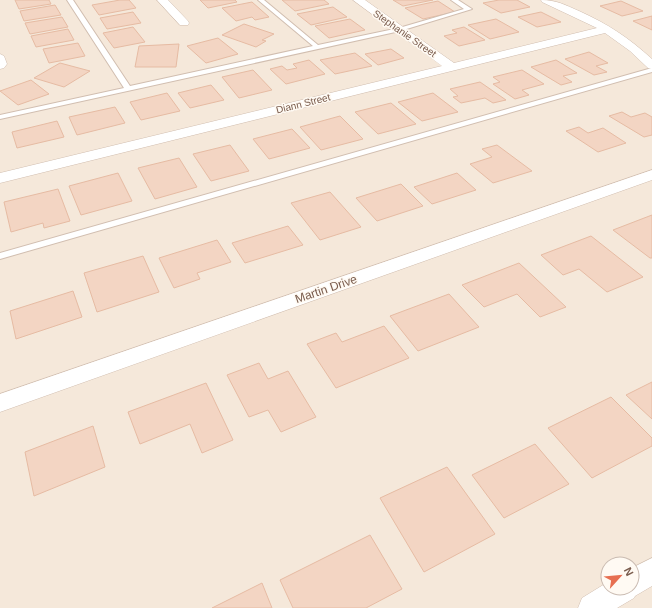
<svg xmlns="http://www.w3.org/2000/svg" width="652" height="608" font-family="Helvetica,sans-serif">
<style>
.residential{fill:#f5e8da;fill-rule:evenodd}
.building{fill:#f3d5c3;stroke:#e6bba3}
.lines{fill:none;stroke-linecap:round;stroke-linejoin:round}
.lane-casing{stroke:#d1beb0;stroke-width:2}
.street-casing{stroke:#d1beb0;stroke-width:1}
.lane{fill:#fff;fill-rule:evenodd}
.street{fill:#fff;fill-rule:evenodd}
.labels{text-anchor:middle;stroke-width:3;stroke-linejoin:round;paint-order:stroke}
.far-street-label{font-size:10px;fill:#7a5c4d;stroke:#fffaf3}
.street-label{font-size:12px;fill:#7a5c4d;stroke:#fffaf3}
</style>
<rect width="100%" height="100%" fill="#fdf6ec"/>
<path class="residential" d="M 0,0 L 652,0 L 652,608 L 0,608 ZM 608,564 L 632,564 L 632,588 L 608,588 Z"/>
<path class="building" d="M 15,0 L 49,0 L 51,4 L 19,9 Z
M 120,0 L 129,0 L 136,8 L 99,15 L 92,5 Z
M 200,0 L 235,0 L 237,2 L 208,8 Z
M 282,0 L 324,0 L 329,4 L 295,11 Z
M 393,0 L 433,0 L 403,6 Z
M 499,0 L 517,0 L 530,7 L 501,13 L 483,3 Z
M 438,1 L 455,12 L 423,19 L 405,8 Z
M 621,1 L 643,11 L 622,16 L 600,6 Z
M 252,2 L 269,17 L 255,20 L 252,17 L 236,21 L 222,8 Z
M 55,5 L 61,15 L 24,21 L 20,11 Z
M 333,7 L 347,17 L 311,25 L 297,14 Z
M 133,12 L 141,23 L 107,29 L 100,18 Z
M 541,12 L 561,22 L 537,27 L 518,17 Z
M 652,16 L 652,30 L 633,21 Z
M 62,17 L 68,27 L 30,34 L 25,23 Z
M 350,19 L 365,30 L 329,38 L 315,26 Z
M 496,19 L 519,32 L 490,39 L 468,25 Z
M 244,24 L 274,34 L 262,40 L 266,41 L 256,47 L 222,35 Z
M 133,27 L 145,42 L 114,48 L 103,33 Z
M 464,27 L 485,40 L 459,46 L 444,36 L 457,33 L 452,30 Z
M 68,29 L 74,40 L 36,47 L 31,36 Z
M 218,38 L 238,54 L 206,63 L 187,46 Z
M 78,43 L 85,56 L 49,63 L 43,49 Z
M 179,44 L 176,67 L 135,67 L 139,46 Z
M 391,49 L 404,58 L 378,65 L 365,54 Z
M 589,52 L 608,63 L 596,66 L 607,72 L 594,75 L 565,59 Z
M 355,53 L 372,66 L 335,74 L 320,60 Z
M 309,60 L 325,74 L 286,84 L 270,69 L 282,66 L 287,70 L 297,68 L 293,64 Z
M 556,60 L 577,73 L 563,76 L 572,82 L 561,85 L 531,67 Z
M 60,63 L 90,71 L 64,87 L 34,78 Z
M 253,70 L 272,90 L 239,98 L 222,77 Z
M 522,70 L 544,84 L 522,90 L 529,95 L 515,99 L 493,84 L 500,82 L 493,77 Z
M 31,80 L 49,94 L 18,105 L 0,91 Z
M 480,82 L 506,100 L 493,103 L 485,98 L 461,103 L 453,97 L 458,96 L 450,89 Z
M 211,85 L 224,100 L 190,108 L 178,93 Z
M 167,93 L 180,111 L 141,120 L 130,102 Z
M 433,93 L 458,112 L 422,121 L 398,102 Z
M 391,103 L 416,124 L 378,134 L 355,112 Z
M 115,107 L 125,123 L 77,135 L 69,117 Z
M 622,112 L 631,117 L 645,113 L 652,117 L 652,135 L 644,137 L 609,116 Z
M 340,116 L 363,139 L 321,150 L 300,127 Z
M 57,121 L 64,137 L 17,148 L 12,132 Z
M 579,127 L 588,133 L 603,128 L 626,143 L 598,152 L 566,131 Z
M 292,129 L 310,148 L 269,159 L 253,139 Z
M 230,145 L 249,171 L 211,181 L 193,154 Z
M 497,145 L 532,171 L 493,183 L 470,164 L 492,157 L 482,149 Z
M 179,158 L 197,187 L 155,199 L 138,168 Z
M 118,173 L 132,201 L 81,215 L 69,186 Z
M 457,173 L 476,190 L 432,204 L 414,187 Z
M 401,184 L 423,206 L 377,221 L 356,198 Z
M 58,189 L 70,221 L 44,228 L 43,223 L 11,232 L 4,202 Z
M 330,192 L 361,227 L 320,240 L 291,203 Z
M 652,215 L 652,258 L 650,258 L 613,230 Z
M 288,226 L 303,245 L 245,263 L 232,243 Z
M 591,236 L 643,277 L 607,292 L 579,269 L 563,275 L 541,255 Z
M 217,240 L 231,262 L 197,273 L 200,279 L 174,288 L 159,258 Z
M 143,256 L 159,292 L 97,312 L 84,273 Z
M 519,263 L 566,307 L 540,317 L 517,294 L 484,307 L 462,285 Z
M 73,291 L 82,317 L 16,339 L 10,311 Z
M 449,294 L 479,327 L 418,351 L 390,316 Z
M 384,326 L 409,358 L 336,388 L 307,344 L 336,333 L 342,342 Z
M 259,363 L 268,379 L 288,371 L 316,417 L 281,432 L 268,410 L 249,417 L 227,375 Z
M 652,382 L 652,419 L 626,395 Z
M 206,383 L 233,440 L 202,453 L 190,424 L 140,444 L 128,412 Z
M 611,397 L 652,438 L 652,446 L 592,478 L 548,428 Z
M 93,426 L 105,467 L 34,496 L 25,452 Z
M 535,444 L 569,484 L 504,518 L 472,475 Z
M 447,467 L 495,534 L 424,572 L 380,498 Z
M 370,535 L 402,589 L 366,608 L 293,608 L 280,580 Z
M 262,583 L 272,608 L 212,608 Z"/>
<g class="lines">
<g class="lane-casing">
<path id="lane" d="M 67,0 L 73,0 L 130,86 L 313,46 L 258,0 L 264,0 L 318,45 L 399,28 L 464,9 L 451,0 L 458,0 L 472,9 L 400,31 L 0,119 L 0,115 L 124,88 Z
M 652,68 L 652,72 L 0,259 L 0,253 Z"/>
</g>
<g class="street-casing">
<path id="street" d="M 157,0 L 168,0 L 188,21 L 189,23 L 188,25 L 180,25 Z
M 353,0 L 365,0 L 454,63 L 597,28 L 542,2 L 541,0 C 557,0 565,5 579,11 C 608,24 629,38 652,59 L 652,69 L 648,68 L 630,51 L 605,33 L 0,183 L 0,173 L 442,66 Z
M 0,54 L 4,56 L 7,64 L 4,68 L 0,69 Z
M 652,170 L 652,180 L 0,412 L 0,394 Z
M 652,558 L 652,586 L 635,596 L 634,598 L 617,608 L 578,608 L 582,598 L 608,582 L 608,588 L 632,588 L 632,568 Z"/>
</g>
<use href="#lane" class="lane"/>
<use href="#street" class="street"/>
</g>
<g class="labels">
<g class="far-street-label">
<text transform="translate(405 33) rotate(35)" y="4">Stephanie Street</text>
<text transform="translate(303 103) rotate(-14)" y="4">Diann Street</text>
</g>
<g class="street-label">
<text transform="translate(326 289) rotate(-19)" y="4">Martin Drive</text>
</g>
</g>
<g transform="translate(620 576) rotate(63)"><circle r="19" fill="#fffaf3" stroke="#cabbb1"/>
<path d="M0-3L7 15L0 10L-7 15Z" fill="#e76f51"/>
<text y="-6" font-size="11" font-weight="bold" text-anchor="middle" fill="#7a5c4d">N</text>
</g>
</svg>
